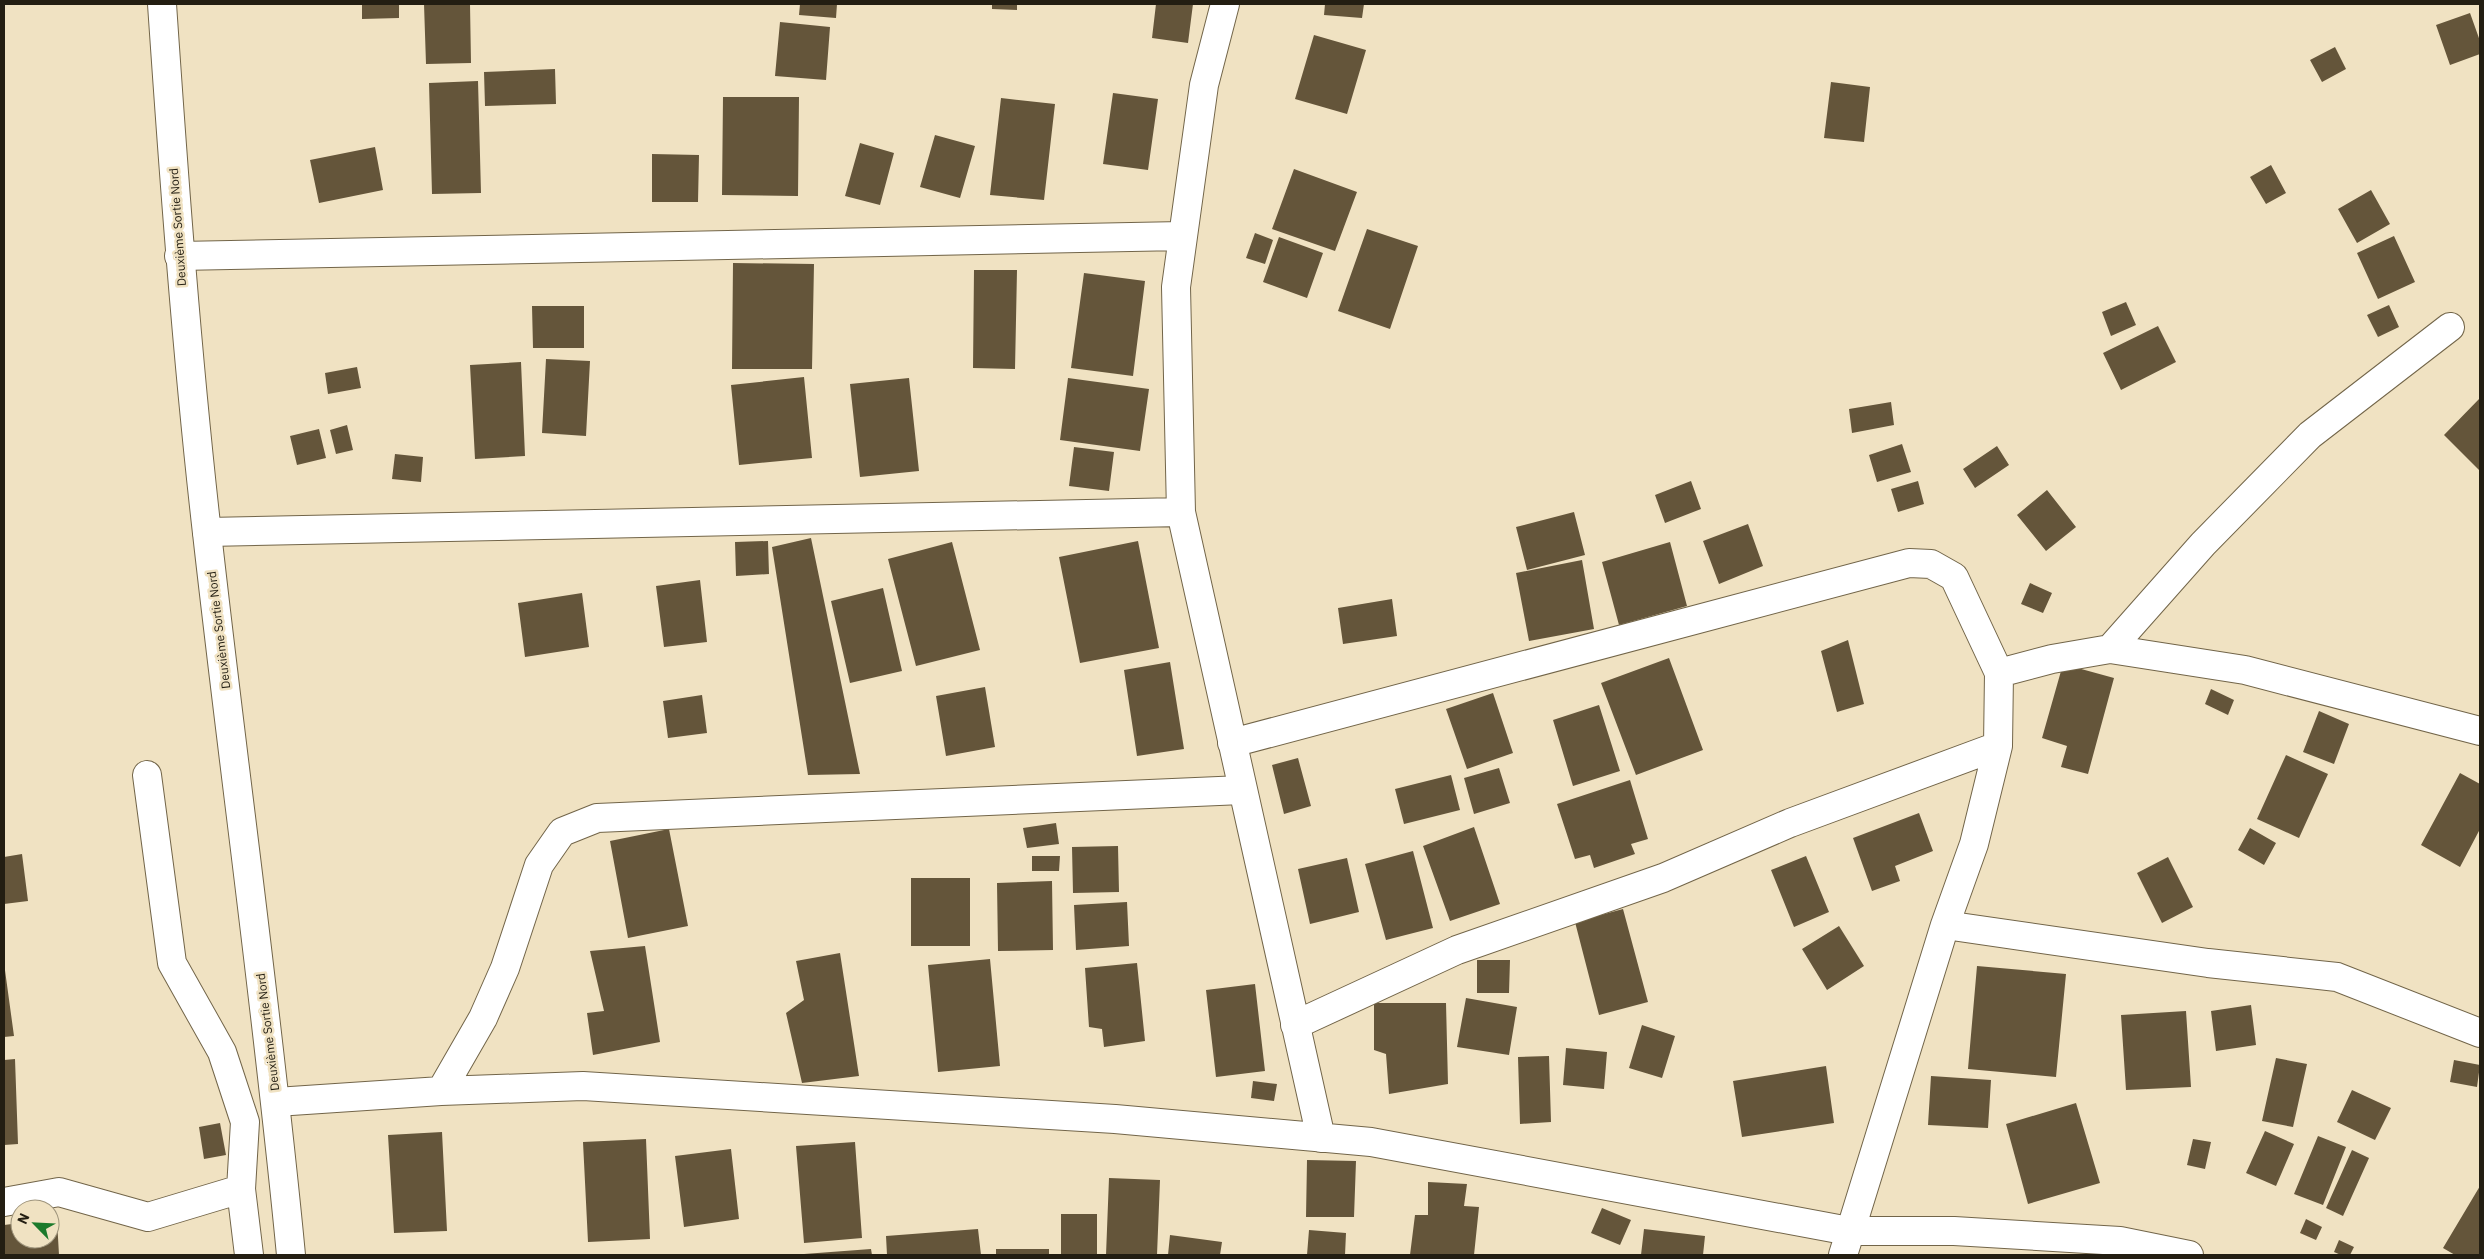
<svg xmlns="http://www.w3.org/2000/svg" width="2484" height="1259" font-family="'IBM Plex Sans',sans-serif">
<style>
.building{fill:#64553a}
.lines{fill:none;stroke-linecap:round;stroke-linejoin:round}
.street-casing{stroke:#726549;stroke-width:30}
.primary-casing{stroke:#726549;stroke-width:30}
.street{stroke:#fff;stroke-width:28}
.primary{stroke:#fff;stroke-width:28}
.labels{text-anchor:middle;stroke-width:5;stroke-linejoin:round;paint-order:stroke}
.street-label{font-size:12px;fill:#231e12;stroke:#f0e2c2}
</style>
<rect width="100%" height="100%" fill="#f0e2c2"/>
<path class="building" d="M 362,4 L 399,4 L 399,18 L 362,19 Z
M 424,4 L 470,4 L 471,63 L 426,64 Z
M 800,4 L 837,4 L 836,18 L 799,15 Z
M 992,4 L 1017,4 L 1017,10 L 992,9 Z
M 1156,4 L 1193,4 L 1188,43 L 1152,38 Z
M 1325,4 L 1364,4 L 1362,18 L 1324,15 Z
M 2470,13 L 2480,41 L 2480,54 L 2450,65 L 2436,25 Z
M 780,22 L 830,27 L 826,80 L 775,76 Z
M 1314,35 L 1366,50 L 1347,114 L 1295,99 Z
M 2335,47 L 2346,69 L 2322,82 L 2310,60 Z
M 555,69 L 556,104 L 485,106 L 484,72 Z
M 478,81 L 481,193 L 432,194 L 429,83 Z
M 1831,82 L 1870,87 L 1864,142 L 1824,138 Z
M 1113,93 L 1158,99 L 1148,170 L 1103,164 Z
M 723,97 L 799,97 L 798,196 L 722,195 Z
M 1001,98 L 1055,104 L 1044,200 L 990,195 Z
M 935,135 L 975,146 L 960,198 L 920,187 Z
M 860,143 L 894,153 L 880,205 L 845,196 Z
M 375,147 L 383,190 L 319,203 L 310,160 Z
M 652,154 L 699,155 L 698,202 L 652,202 Z
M 2271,165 L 2286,193 L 2266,204 L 2250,177 Z
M 1294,169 L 1357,192 L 1335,251 L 1272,229 Z
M 2371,190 L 2390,224 L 2357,243 L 2338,209 Z
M 1367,229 L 1418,246 L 1390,329 L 1338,311 Z
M 1255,233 L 1273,240 L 1265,264 L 1246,258 Z
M 2394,236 L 2415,282 L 2378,299 L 2357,253 Z
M 1279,237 L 1323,253 L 1307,298 L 1263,282 Z
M 733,263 L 814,264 L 812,369 L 732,369 Z
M 974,270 L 1017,270 L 1015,369 L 973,368 Z
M 1084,273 L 1145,281 L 1133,376 L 1071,368 Z
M 2126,302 L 2136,325 L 2111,336 L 2102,312 Z
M 2389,305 L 2399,327 L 2378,337 L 2367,315 Z
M 532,306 L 584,306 L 584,348 L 533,348 Z
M 2158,326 L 2176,362 L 2121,390 L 2103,353 Z
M 546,359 L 590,361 L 586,436 L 542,433 Z
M 521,362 L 525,456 L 475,459 L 470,365 Z
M 357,367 L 361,388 L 328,394 L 325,373 Z
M 804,377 L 812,458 L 739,465 L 731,385 Z
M 909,378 L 919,471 L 860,477 L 850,384 Z
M 1068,378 L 1149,389 L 1140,451 L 1060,440 Z
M 2480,398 L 2480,471 L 2444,435 Z
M 1891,402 L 1894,425 L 1852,433 L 1849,409 Z
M 347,425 L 353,450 L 336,454 L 330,430 Z
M 319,429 L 326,458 L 297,465 L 290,436 Z
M 1902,444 L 1911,472 L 1877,482 L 1869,455 Z
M 1997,446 L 2009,465 L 1975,488 L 1963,469 Z
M 1074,447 L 1114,452 L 1109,491 L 1069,486 Z
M 395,454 L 423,457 L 421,482 L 392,479 Z
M 1691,481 L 1701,509 L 1665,523 L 1655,495 Z
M 1918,481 L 1924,504 L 1898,512 L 1891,489 Z
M 2047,490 L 2076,527 L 2046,551 L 2017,515 Z
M 1574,512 L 1585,555 L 1527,570 L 1516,527 Z
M 1748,524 L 1763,566 L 1719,584 L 1703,541 Z
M 811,538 L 860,774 L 808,775 L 772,547 Z
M 768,541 L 769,574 L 736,576 L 735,542 Z
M 1138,541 L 1159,648 L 1080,663 L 1059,557 Z
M 952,542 L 980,650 L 916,666 L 888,559 Z
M 1670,542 L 1687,606 L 1619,625 L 1602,562 Z
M 1582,560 L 1594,629 L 1529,641 L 1516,573 Z
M 700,580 L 707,642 L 664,647 L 656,586 Z
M 2030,583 L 2052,593 L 2043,613 L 2021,604 Z
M 883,588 L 902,671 L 850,683 L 831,601 Z
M 582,593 L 589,647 L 525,657 L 518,603 Z
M 1392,599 L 1397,636 L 1343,644 L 1338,608 Z
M 1848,640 L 1864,704 L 1837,712 L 1821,651 Z
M 1669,658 L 1703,750 L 1636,775 L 1601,683 Z
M 1170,662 L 1184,749 L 1137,756 L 1124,670 Z
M 2063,664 L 2114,678 L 2088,774 L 2061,767 L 2067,746 L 2042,738 Z
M 985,687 L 995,747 L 946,756 L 936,696 Z
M 2211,689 L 2234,700 L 2228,715 L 2205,704 Z
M 1493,693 L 1513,753 L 1467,769 L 1446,709 Z
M 702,695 L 707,733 L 668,738 L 663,701 Z
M 1599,705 L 1620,771 L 1573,786 L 1553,720 Z
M 2319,711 L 2349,724 L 2334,764 L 2303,752 Z
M 2286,755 L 2328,774 L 2299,838 L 2257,819 Z
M 1298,758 L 1311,806 L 1284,814 L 1272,765 Z
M 1499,768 L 1510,803 L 1474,814 L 1464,778 Z
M 2460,773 L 2480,784 L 2480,829 L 2460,867 L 2421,845 Z
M 1451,775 L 1460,810 L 1404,824 L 1395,789 Z
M 1630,780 L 1648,839 L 1631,844 L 1635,854 L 1594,868 L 1590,855 L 1575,859 L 1557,804 Z
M 1919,813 L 1933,851 L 1895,866 L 1900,881 L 1872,891 L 1853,838 Z
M 1056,823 L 1059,844 L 1027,848 L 1023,828 Z
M 1474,827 L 1500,904 L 1450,921 L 1423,846 Z
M 2250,828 L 2276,843 L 2264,865 L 2238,850 Z
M 669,829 L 688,926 L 628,938 L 610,841 Z
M 1118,846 L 1119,892 L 1073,893 L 1072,847 Z
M 1413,851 L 1433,928 L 1386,940 L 1365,864 Z
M 22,854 L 28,901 L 4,904 L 4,857 Z
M 1032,856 L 1060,856 L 1059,871 L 1032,871 Z
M 1806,856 L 1829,912 L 1794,927 L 1771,870 Z
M 2168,857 L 2193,907 L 2162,923 L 2137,873 Z
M 1347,858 L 1359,912 L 1310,924 L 1298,869 Z
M 911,878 L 970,878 L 970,946 L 911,946 Z
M 1052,881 L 1053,950 L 998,951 L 997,883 Z
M 1127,902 L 1129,946 L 1076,950 L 1074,905 Z
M 1623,909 L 1648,1002 L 1599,1015 L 1575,922 Z
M 1839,926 L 1864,966 L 1827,990 L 1802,949 Z
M 645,946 L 660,1042 L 593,1055 L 587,1013 L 604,1011 L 590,951 Z
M 840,953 L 859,1076 L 802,1083 L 786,1013 L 804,1000 L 796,961 Z
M 990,959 L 1000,1066 L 938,1072 L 928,965 Z
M 1477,960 L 1510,960 L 1509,993 L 1477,993 Z
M 4,963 L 14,1036 L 4,1037 Z
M 1137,963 L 1145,1041 L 1104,1047 L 1102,1029 L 1089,1027 L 1085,968 Z
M 1977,966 L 2066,974 L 2056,1077 L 1968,1069 Z
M 1255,984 L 1265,1071 L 1216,1077 L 1206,990 Z
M 1466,998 L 1517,1007 L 1509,1055 L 1457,1047 Z
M 1374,1003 L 1446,1003 L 1448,1084 L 1389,1094 L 1386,1054 L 1374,1050 Z
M 2251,1005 L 2256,1045 L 2216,1051 L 2211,1011 Z
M 2186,1011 L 2191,1087 L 2126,1090 L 2121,1015 Z
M 1642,1025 L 1675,1036 L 1662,1078 L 1629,1068 Z
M 1566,1048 L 1607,1052 L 1604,1089 L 1563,1085 Z
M 1549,1056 L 1551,1122 L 1520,1124 L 1518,1057 Z
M 2276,1058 L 2307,1064 L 2293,1127 L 2262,1121 Z
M 15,1059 L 18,1144 L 4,1145 L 4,1060 Z
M 2454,1060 L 2480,1065 L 2477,1087 L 2450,1082 Z
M 1826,1066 L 1834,1123 L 1742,1137 L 1733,1081 Z
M 1931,1076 L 1991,1080 L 1988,1128 L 1928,1125 Z
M 1253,1081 L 1277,1084 L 1274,1101 L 1251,1098 Z
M 2352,1090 L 2391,1108 L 2375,1140 L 2337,1122 Z
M 2076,1103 L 2100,1183 L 2028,1204 L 2006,1124 Z
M 220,1123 L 226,1155 L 204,1159 L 199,1127 Z
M 2265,1131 L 2294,1144 L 2276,1186 L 2246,1173 Z
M 442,1132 L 447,1231 L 394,1233 L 388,1135 Z
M 2318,1136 L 2346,1147 L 2323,1205 L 2294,1194 Z
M 646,1139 L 650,1239 L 588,1242 L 583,1142 Z
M 2193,1139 L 2211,1142 L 2205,1169 L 2187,1165 Z
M 855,1142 L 862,1238 L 804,1243 L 796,1146 Z
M 731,1149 L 739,1219 L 684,1227 L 675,1156 Z
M 2352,1150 L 2369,1158 L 2343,1216 L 2326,1208 Z
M 1307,1160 L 1356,1161 L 1354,1217 L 1306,1217 Z
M 1109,1178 L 1160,1180 L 1157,1255 L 1106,1255 Z
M 1428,1182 L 1467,1184 L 1464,1206 L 1479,1207 L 1474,1255 L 1410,1255 L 1415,1215 L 1428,1215 Z
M 2480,1186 L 2480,1255 L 2455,1255 L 2443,1248 Z
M 1602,1208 L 1631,1220 L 1620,1245 L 1591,1233 Z
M 1061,1214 L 1097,1214 L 1097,1255 L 1061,1255 Z
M 2306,1219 L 2322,1227 L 2316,1240 L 2300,1233 Z
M 57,1220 L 59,1255 L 4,1255 L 4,1225 L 20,1223 L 20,1239 L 50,1239 L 50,1221 Z
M 978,1229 L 981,1255 L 887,1255 L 886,1236 Z
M 1644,1229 L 1705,1236 L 1703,1255 L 1641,1255 Z
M 1309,1230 L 1346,1233 L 1345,1255 L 1307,1255 Z
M 1170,1235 L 1222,1242 L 1220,1255 L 1168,1255 Z
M 2339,1240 L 2354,1247 L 2350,1255 L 2341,1255 L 2334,1252 Z
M 871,1249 L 872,1255 L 804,1255 L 804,1254 Z
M 996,1249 L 1049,1249 L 1049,1255 L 996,1255 Z"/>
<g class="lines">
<g class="street-casing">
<path id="street" d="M 1225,4 L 1204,85 L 1176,287 L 1181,512 L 1321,1138
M 179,256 L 1182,236
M 207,532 L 1181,512
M 2110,649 L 2203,544 L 2310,435 L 2450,327
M 1999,673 L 2052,659 L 2110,649 L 2245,670 L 2480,731
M 1232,743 L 1909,563 L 1931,564 L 1954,577 L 1999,673 L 1998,746 L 1974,844 L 1945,925 L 1843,1255
M 147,775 L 172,963 L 222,1052 L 245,1122 L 241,1189
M 1945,925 L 2208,963 L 2337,977 L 2480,1033
M 1295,1025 L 1457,950 L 1663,878 L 1790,823 L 1998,746
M 441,1091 L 483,1018 L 505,968 L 539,865 L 562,832 L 597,818 L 1242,790
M 276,1102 L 441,1091 L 583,1086 L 1115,1119 L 1371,1142 L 1849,1231 L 1954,1231 L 2120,1241 L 2189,1255
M 4,1202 L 59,1192 L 148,1217 L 241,1189 L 249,1255"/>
</g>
<g class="primary-casing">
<path id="primary" d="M 162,4 C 174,180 187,357 207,533 C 234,774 268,1014 291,1255"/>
</g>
<use href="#street" class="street"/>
<use href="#primary" class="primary"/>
</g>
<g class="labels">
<g class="street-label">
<text transform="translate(178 227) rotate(-94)" y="4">Deuxième Sortie Nord</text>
<text transform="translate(219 630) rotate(-97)" y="4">Deuxième Sortie Nord</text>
<text transform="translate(268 1032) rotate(-97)" y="4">Deuxième Sortie Nord</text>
</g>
</g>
<rect width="2484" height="1259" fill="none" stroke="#231e12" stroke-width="10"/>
<g transform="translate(35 1224) rotate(294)"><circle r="24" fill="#f0e2c2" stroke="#9e947c"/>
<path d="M0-4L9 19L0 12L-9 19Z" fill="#1b7a2b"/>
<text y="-8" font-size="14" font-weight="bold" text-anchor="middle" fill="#231e12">N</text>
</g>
</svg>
